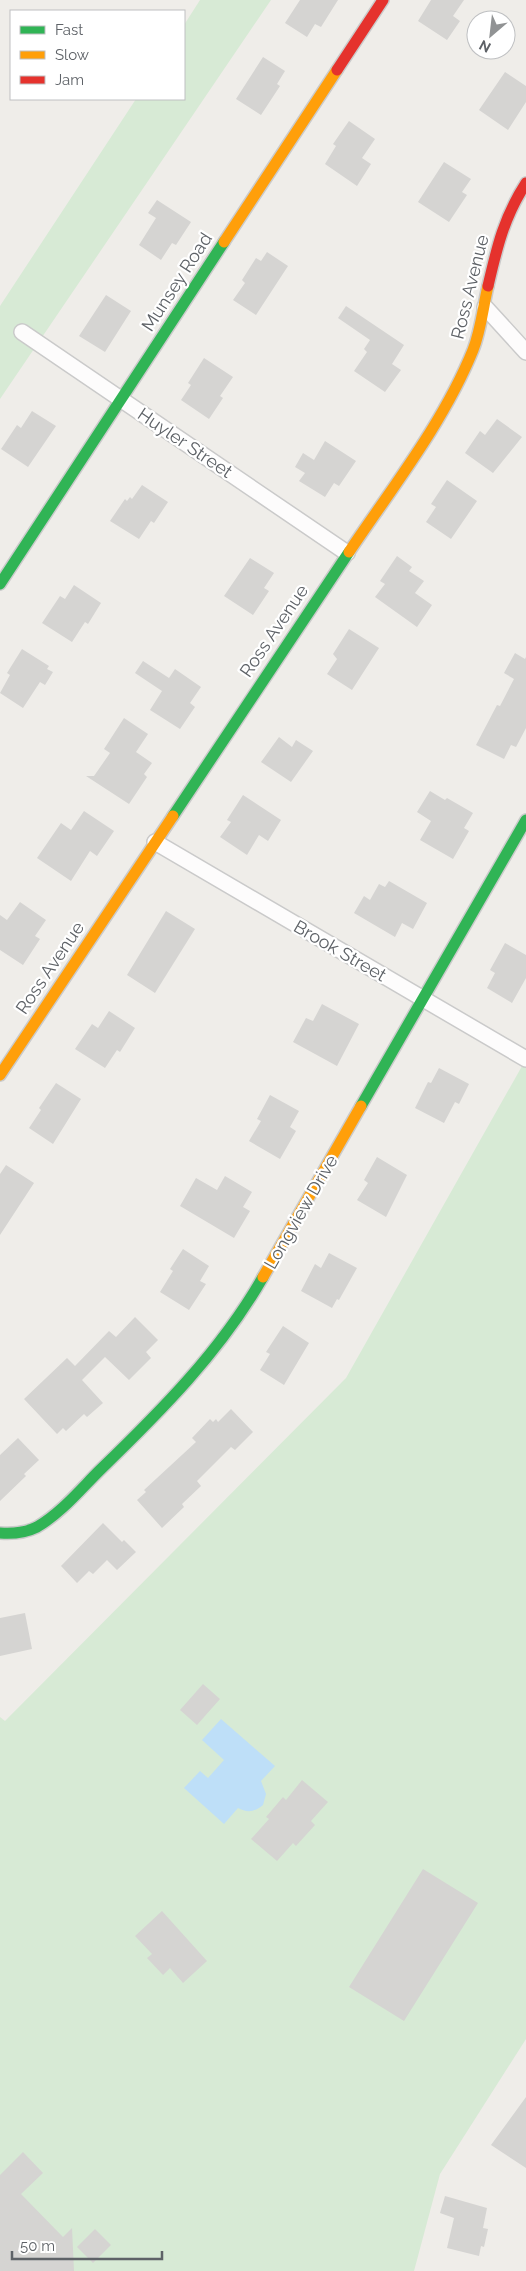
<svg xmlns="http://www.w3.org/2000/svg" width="526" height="2271" font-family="Raleway,sans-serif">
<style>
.green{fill:#d7ead5}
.water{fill:#bedff8}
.building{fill:#d5d4d2}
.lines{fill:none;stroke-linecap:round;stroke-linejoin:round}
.street-casing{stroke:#cacaca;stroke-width:18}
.fast-casing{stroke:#cbcbcb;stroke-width:14}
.slow-casing{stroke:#cbcbcb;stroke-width:14}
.jam-casing{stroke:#cbcbcb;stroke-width:14}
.street{stroke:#fdfcfc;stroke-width:15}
.fast{stroke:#30b455;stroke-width:11}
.slow{stroke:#ff9f0a;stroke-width:11}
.jam{stroke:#e5322d;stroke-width:11}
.labels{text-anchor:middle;stroke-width:4.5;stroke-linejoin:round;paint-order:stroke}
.street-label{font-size:18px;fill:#5e6267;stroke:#fff}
</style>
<rect width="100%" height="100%" fill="#efede9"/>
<path class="green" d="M 200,0 L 271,0 L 0,399 L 0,306 L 136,99 L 184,99 L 184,25 Z
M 526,1059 L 526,2039 L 440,2174 L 414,2271 L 0,2271 L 0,1717 L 5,1721 L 346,1378 Z"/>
<path class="water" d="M 221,1719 L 275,1766 L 261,1781 L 266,1794 L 263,1805 C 255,1812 247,1813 238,1808 L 224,1824 L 184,1788 L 200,1771 L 208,1778 L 224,1760 L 202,1740 Z"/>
<path class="building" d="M 300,0 L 338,0 L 321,27 L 315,24 L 307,37 L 285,23 Z
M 431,0 L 464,0 L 453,16 L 460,21 L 447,40 L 418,21 Z
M 263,57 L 285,71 L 277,84 L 280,86 L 261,115 L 236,99 Z
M 505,72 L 526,86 L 526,102 L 508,130 L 479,110 Z
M 349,121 L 375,139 L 362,158 L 371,164 L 357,186 L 325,164 L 336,146 L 333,144 Z
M 444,162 L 471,179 L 462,192 L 467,195 L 449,222 L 418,202 Z
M 157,200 L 191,222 L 176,245 L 172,243 L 161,260 L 139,245 L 156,218 L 148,213 Z
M 267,252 L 288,266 L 256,315 L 233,300 L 245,283 L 242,280 L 256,258 L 261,261 Z
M 106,295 L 131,311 L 105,352 L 79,336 Z
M 346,306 L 404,345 L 392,364 L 401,370 L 385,392 L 354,371 L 367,352 L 364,349 L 370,340 L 338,318 Z
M 204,358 L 233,377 L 220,396 L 223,398 L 209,419 L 181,400 L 191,385 L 188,383 Z
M 32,411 L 56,426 L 28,467 L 1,449 L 17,425 L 21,428 Z
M 497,419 L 522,437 L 493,473 L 465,453 L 480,431 L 485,435 Z
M 325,441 L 356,461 L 339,486 L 334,483 L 325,497 L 299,481 L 305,473 L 295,467 L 303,453 L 314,460 Z
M 447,480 L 477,501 L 451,539 L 426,522 L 436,507 L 431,504 Z
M 142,485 L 168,502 L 154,523 L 151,521 L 139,539 L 110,521 L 125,499 L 127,501 L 130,497 L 132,499 Z
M 397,556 L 412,567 L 409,571 L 424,581 L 415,593 L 432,605 L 417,627 L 375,597 L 385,584 L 380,581 Z
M 250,558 L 274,573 L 264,588 L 269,591 L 253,615 L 224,596 Z
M 74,585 L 101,603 L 88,624 L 85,622 L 72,642 L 42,623 L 60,596 L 65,599 Z
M 349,629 L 379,648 L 352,690 L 327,674 L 337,659 L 333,654 Z
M 22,649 L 49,666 L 47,669 L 53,672 L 45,685 L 40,682 L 23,708 L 0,693 L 10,675 L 7,673 Z
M 515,653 L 525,659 L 526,657 L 526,728 L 516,747 L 511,745 L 504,759 L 476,745 L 497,705 L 500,706 L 514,679 L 504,673 Z
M 143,661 L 169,678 L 175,669 L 201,687 L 190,703 L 195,707 L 180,729 L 150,710 L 162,691 L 135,673 Z
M 124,718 L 148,734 L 136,752 L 152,763 L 144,774 L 147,777 L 129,804 L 86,776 L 94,776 L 110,753 L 104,749 Z
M 279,737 L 292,747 L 296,740 L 313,751 L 291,782 L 261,762 Z
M 430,791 L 445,800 L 447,798 L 473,813 L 464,828 L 469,831 L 453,859 L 420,840 L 431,821 L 417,812 Z
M 243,795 L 281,820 L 268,841 L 259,835 L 247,855 L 220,837 L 231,822 L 227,820 Z
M 84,811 L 114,831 L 97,856 L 90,851 L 71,881 L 37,858 L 61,823 L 71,830 Z
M 389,881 L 427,903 L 413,929 L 402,923 L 395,937 L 354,913 L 364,896 L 370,900 L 379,884 L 385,887 Z
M 20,902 L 46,920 L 35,936 L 40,939 L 23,965 L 0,950 L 0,915 L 7,920 Z
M 166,911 L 195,929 L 155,993 L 127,975 Z
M 505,943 L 526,955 L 526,978 L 512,1003 L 487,988 L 495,973 L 490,970 Z
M 322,1004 L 359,1024 L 337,1066 L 293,1042 L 306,1018 L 313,1021 Z
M 109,1011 L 135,1028 L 120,1052 L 117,1050 L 105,1068 L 75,1049 L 92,1024 L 98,1028 Z
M 439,1068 L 469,1084 L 459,1104 L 455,1102 L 444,1123 L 415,1108 L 428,1082 L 431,1083 Z
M 56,1083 L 81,1099 L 53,1144 L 29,1128 L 41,1110 L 39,1108 Z
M 270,1095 L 299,1111 L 290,1127 L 296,1131 L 280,1159 L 249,1141 L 261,1121 L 257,1119 Z
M 377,1157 L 407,1175 L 386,1217 L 357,1200 L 368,1183 L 364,1180 Z
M 6,1165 L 34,1183 L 0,1235 L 0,1174 Z
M 225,1176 L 252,1192 L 243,1207 L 250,1211 L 234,1238 L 180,1206 L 196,1178 L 217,1190 Z
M 183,1249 L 209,1266 L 200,1281 L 206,1284 L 189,1310 L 160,1292 L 173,1271 L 170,1269 Z
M 329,1253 L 357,1268 L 339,1300 L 337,1299 L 332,1308 L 301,1291 L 315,1264 L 321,1268 Z
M 135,1317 L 158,1340 L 146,1352 L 151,1358 L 129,1380 L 105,1357 L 82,1380 L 103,1403 L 87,1417 L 84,1414 L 66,1431 L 63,1428 L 57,1434 L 24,1399 L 67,1358 L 75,1366 L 109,1331 L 116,1337 Z
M 283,1326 L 309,1343 L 284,1385 L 260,1370 L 270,1354 L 266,1352 Z
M 231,1409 L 253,1432 L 235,1450 L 231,1447 L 197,1481 L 201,1486 L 182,1504 L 184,1507 L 162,1528 L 137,1500 L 146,1492 L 144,1490 L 196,1442 L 192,1438 L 210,1419 L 213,1422 L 216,1419 L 218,1422 Z
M 18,1438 L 39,1460 L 24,1474 L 26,1476 L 0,1501 L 0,1455 Z
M 103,1523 L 122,1542 L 124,1540 L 136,1552 L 117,1570 L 107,1560 L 93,1574 L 89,1571 L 77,1583 L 61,1566 Z
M 25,1613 L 32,1649 L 0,1656 L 0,1618 Z
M 203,1684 L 220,1699 L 197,1725 L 180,1710 Z
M 302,1780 L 328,1802 L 311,1821 L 315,1825 L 296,1846 L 293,1843 L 277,1861 L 251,1839 L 269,1819 L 266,1817 L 283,1797 L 286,1800 Z
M 423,1869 L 478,1903 L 404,2021 L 349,1987 Z
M 162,1911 L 207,1961 L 183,1983 L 170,1968 L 163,1975 L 147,1958 L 152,1954 L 135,1936 Z
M 526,2097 L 526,2168 L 491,2145 Z
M 23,2152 L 43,2173 L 21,2194 L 63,2237 L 72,2228 L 74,2271 L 0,2271 L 0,2175 Z
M 445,2196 L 487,2208 L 483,2228 L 488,2229 L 484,2247 L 481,2246 L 479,2256 L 447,2248 L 454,2218 L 440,2213 Z
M 95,2229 L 111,2245 L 93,2263 L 77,2247 Z"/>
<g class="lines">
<g class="street-casing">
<path id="street" d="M 485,307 L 526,352
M 22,332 L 347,553
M 155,842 L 526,1059"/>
</g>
<g class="fast-casing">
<path id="fast" d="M 0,584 L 224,242
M 173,816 L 349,552
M 361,1106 L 526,820
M 0,1533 C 13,1534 25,1533 37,1527 C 61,1513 80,1490 99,1471 C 160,1412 221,1351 263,1277"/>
</g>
<g class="slow-casing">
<path id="slow" d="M 224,242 L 337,70
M 349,552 C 392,488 444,422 473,350 C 481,330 483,307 488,286
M 0,1075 L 173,816
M 263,1277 L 361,1106"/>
</g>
<g class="jam-casing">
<path id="jam" d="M 337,70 L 383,0
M 488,286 C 497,247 504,217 526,183"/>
</g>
<use href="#street" class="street"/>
<use href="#fast" class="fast"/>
<use href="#slow" class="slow"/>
<use href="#jam" class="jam"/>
</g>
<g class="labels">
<g class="street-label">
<text transform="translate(177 282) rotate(-57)" y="6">Munsey Road</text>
<text transform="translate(470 287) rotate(-76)" y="6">Ross Avenue</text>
<text transform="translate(185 443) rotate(34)" y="6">Huyler Street</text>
<text transform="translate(274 631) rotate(-56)" y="6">Ross Avenue</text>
<text transform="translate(340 951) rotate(30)" y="6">Brook Street</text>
<text transform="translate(50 968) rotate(-56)" y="6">Ross Avenue</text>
<text transform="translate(301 1212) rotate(-60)" y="6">Longview Drive</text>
</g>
</g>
<rect x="10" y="10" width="175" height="90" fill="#ffffff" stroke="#bfc0c2"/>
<rect x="20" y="26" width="25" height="8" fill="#30b455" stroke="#bfc0c2"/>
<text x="55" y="35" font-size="15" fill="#5e6267">Fast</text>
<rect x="20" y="51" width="25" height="8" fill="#ff9f0a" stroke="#bfc0c2"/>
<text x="55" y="60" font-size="15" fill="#5e6267">Slow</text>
<rect x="20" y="76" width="25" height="8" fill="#e5322d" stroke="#bfc0c2"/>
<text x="55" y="85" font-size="15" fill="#5e6267">Jam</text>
<g transform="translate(491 35) rotate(208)"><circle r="24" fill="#ffffff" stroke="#bfc0c2"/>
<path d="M0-4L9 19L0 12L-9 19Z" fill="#919394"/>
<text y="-8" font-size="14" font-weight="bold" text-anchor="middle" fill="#5e6267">N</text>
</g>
<path d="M12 2251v8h150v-8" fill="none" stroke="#5e6267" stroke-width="2.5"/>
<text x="20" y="2251" font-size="15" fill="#5e6267" stroke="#ffffff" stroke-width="4" paint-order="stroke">50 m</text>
</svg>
